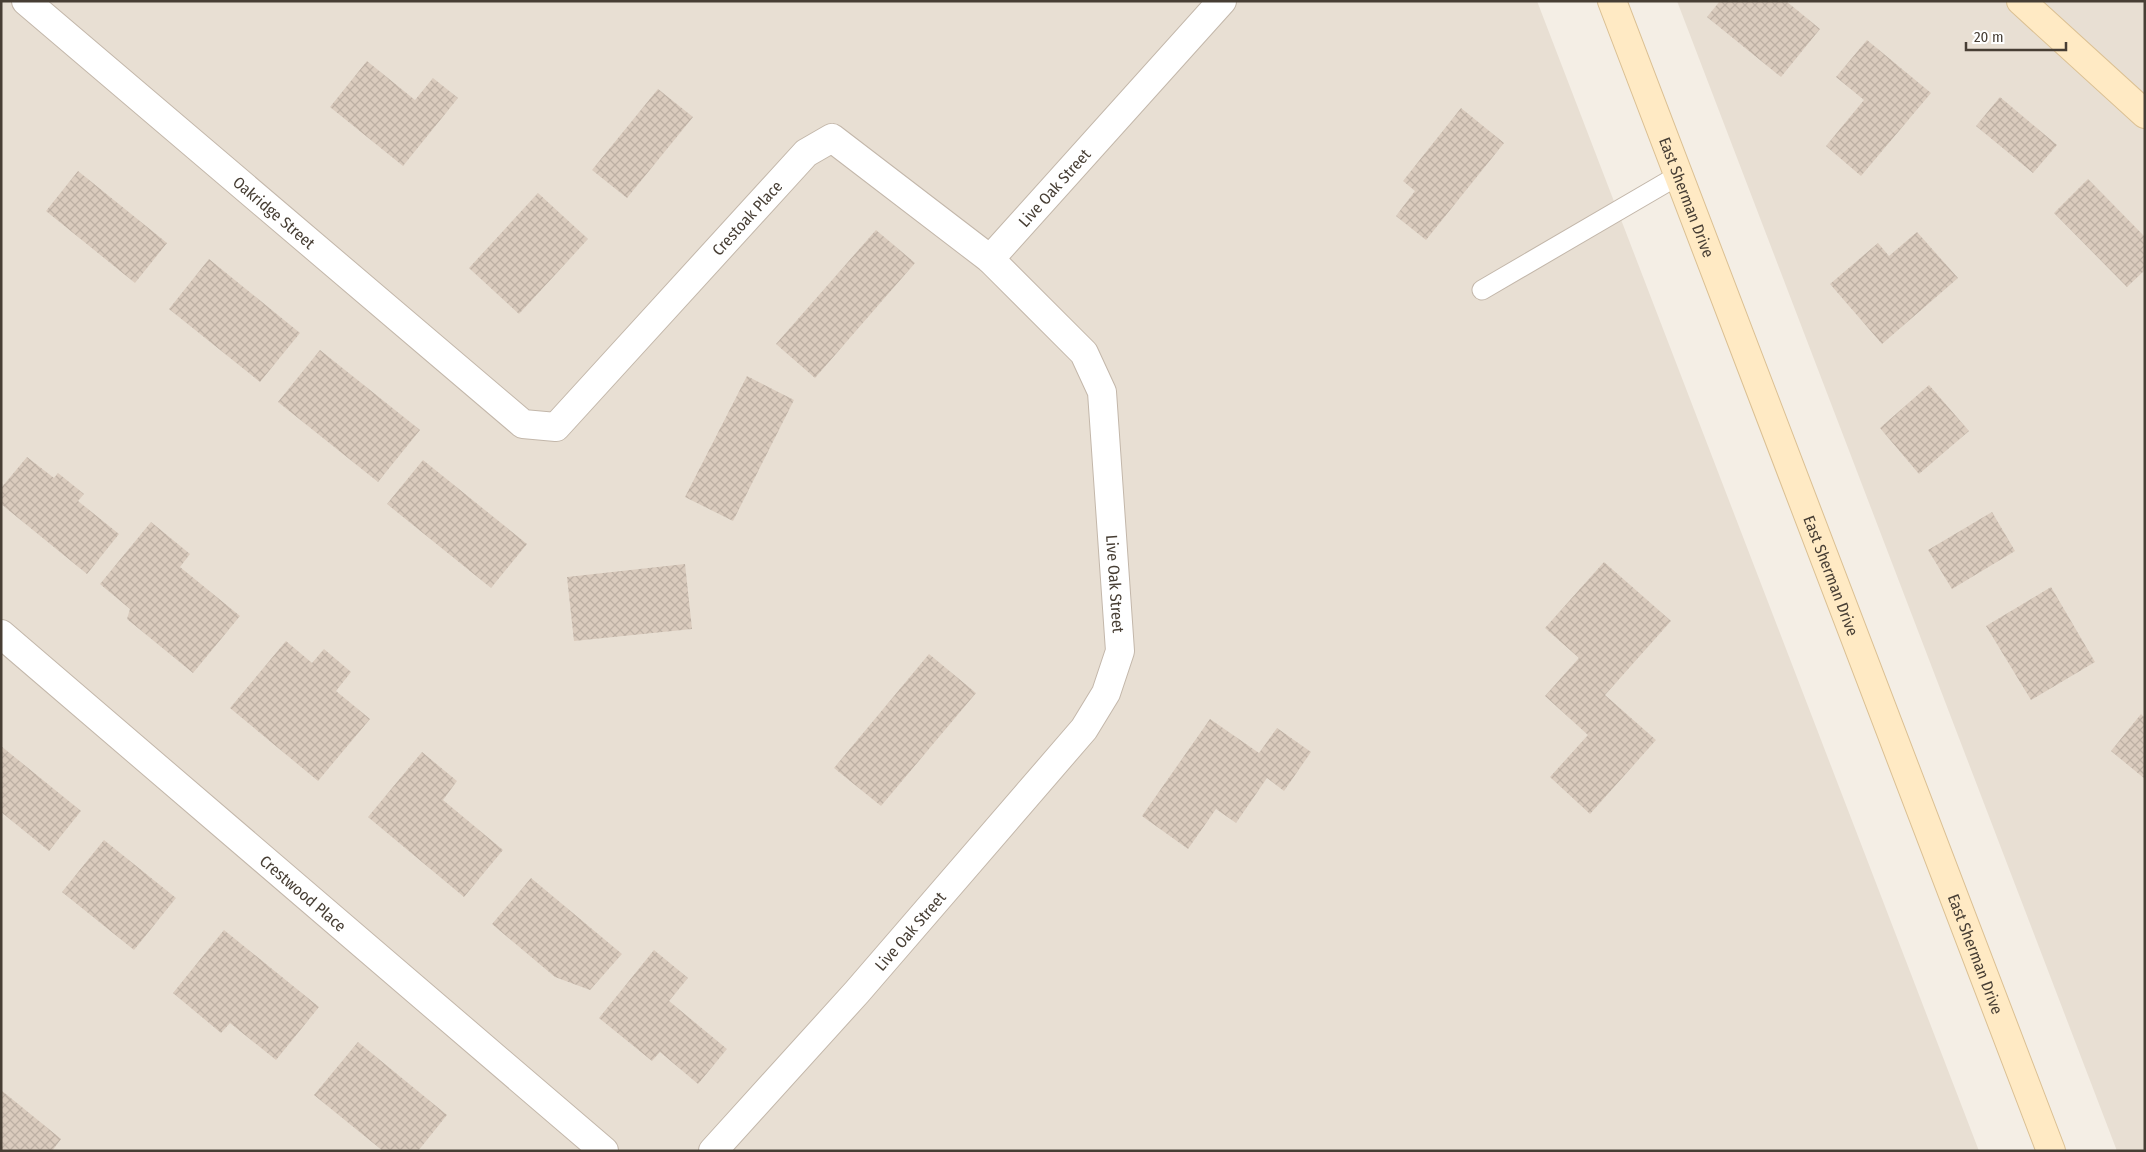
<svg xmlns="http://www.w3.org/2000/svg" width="2146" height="1152" font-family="'Fira Sans Condensed',sans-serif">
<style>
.residential{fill:#e8dfd3}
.building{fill:url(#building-cross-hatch)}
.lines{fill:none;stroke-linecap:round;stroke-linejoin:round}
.lane-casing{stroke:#c3b7aa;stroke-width:21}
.street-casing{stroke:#c3b7aa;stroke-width:30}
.secondary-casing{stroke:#dbc093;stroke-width:30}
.lane{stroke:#fff;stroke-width:19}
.street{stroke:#fff;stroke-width:28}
.secondary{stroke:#ffeac4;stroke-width:28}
.labels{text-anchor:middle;stroke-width:4.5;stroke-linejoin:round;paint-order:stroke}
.street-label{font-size:16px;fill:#473e34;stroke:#fff}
</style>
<defs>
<pattern id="building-cross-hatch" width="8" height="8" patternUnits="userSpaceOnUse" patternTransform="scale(1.25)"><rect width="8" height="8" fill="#dacbbd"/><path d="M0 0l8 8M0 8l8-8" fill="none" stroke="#bcafa3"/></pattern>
</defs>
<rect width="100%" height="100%" fill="#f4eee5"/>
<path class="residential" d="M 1,1 L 1537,1 L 1979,1151 L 1,1151 Z
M 1677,1 L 2145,1 L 2145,1151 L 2117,1151 Z"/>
<path class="building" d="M 1720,1 L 1786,1 L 1820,29 L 1781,77 L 1707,17 Z
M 1867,40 L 1931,93 L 1861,176 L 1826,146 L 1864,100 L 1836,77 Z
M 367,61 L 415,100 L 433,78 L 458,98 L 403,166 L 330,107 Z
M 658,89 L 693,117 L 627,198 L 592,170 Z
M 2000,97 L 2057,145 L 2033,173 L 1976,126 Z
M 1461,108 L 1504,143 L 1426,240 L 1396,216 L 1415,191 L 1403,181 Z
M 78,171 L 167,243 L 135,283 L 46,211 Z
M 2088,179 L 2145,237 L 2145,270 L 2127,287 L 2054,213 Z
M 538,193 L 588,239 L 519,314 L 469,268 Z
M 876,230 L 915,263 L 815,378 L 776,344 Z
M 1917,232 L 1958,278 L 1882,344 L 1830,284 L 1878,243 L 1889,256 Z
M 209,259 L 300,333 L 260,382 L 169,309 Z
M 320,350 L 420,430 L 378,482 L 278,402 Z
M 747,376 L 794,400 L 733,521 L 685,497 Z
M 1929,385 L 1969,431 L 1919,474 L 1880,428 Z
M 27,457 L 54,478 L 58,473 L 84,494 L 78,501 L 119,534 L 87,574 L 1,504 L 1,488 Z
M 423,460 L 527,544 L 491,588 L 387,504 Z
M 1992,512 L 2015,551 L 1952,589 L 1928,550 Z
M 151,522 L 190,554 L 180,567 L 240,616 L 193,673 L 127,619 L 130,609 L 100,584 Z
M 1604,562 L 1671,621 L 1605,695 L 1656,740 L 1590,814 L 1550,777 L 1588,735 L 1545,696 L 1579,658 L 1545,628 Z
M 685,564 L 692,629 L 574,641 L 567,577 Z
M 2051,587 L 2095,662 L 2031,700 L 1986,626 Z
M 286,641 L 312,663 L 324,649 L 351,672 L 336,691 L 370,719 L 318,781 L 230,708 Z
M 929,654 L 976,693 L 881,806 L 834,768 Z
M 2141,714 L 2145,718 L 2145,779 L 2111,751 Z
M 1210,719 L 1259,753 L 1277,728 L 1311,752 L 1284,791 L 1267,778 L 1236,823 L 1216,809 L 1188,849 L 1142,816 Z
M 1,746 L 81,811 L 49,851 L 1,812 Z
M 422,752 L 457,781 L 443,800 L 503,850 L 464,897 L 368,817 Z
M 104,840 L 176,898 L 134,950 L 62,892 Z
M 531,878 L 622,954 L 590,990 L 555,977 L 492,924 Z
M 224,930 L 319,1007 L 276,1060 L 230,1023 L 221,1033 L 173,993 Z
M 654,950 L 688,978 L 669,1001 L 727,1049 L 698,1084 L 660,1052 L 652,1061 L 599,1018 Z
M 358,1042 L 447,1115 L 418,1151 L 383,1151 L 314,1095 Z
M 1,1090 L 61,1139 L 52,1151 L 1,1151 Z"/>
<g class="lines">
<g class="lane-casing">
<path id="lane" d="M 1482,290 L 1679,175"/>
</g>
<g class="street-casing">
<g id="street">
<path id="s1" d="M 26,1 L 523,424 L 556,427 L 806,153 L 832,138 L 990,259 L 1084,353 L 1102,392 L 1120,651 L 1106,693 L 1084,729 L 857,992 L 713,1151"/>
<path id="s2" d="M 990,259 L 1222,1"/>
<path id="s3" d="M 1,634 L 604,1151"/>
</g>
</g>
<g class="secondary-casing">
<g id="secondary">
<path id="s4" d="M 1612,1 L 2051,1151"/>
<path d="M 2021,1 L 2145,114"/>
</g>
</g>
<use href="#lane" class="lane"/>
<use href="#street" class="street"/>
<use href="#secondary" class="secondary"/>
</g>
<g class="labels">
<g class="street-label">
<text dy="6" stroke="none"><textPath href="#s2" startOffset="96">Live Oak Street</textPath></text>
<text dy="6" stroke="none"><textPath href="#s4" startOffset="210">East Sherman Drive</textPath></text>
<text dy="6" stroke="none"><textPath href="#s1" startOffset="326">Oakridge Street</textPath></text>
<text dy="6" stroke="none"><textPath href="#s1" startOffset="969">Crestoak Place</textPath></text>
<text dy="6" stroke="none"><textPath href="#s4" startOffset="615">East Sherman Drive</textPath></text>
<text dy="6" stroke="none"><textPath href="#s1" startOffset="1654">Live Oak Street</textPath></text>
<text dy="6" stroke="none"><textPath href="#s3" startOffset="398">Crestwood Place</textPath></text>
<text transform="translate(910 931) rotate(-49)" y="6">Live Oak Street</text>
<text dy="6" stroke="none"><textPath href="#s4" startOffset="1020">East Sherman Drive</textPath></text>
</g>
</g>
<rect width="2146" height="1152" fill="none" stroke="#473e34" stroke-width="5"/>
<path d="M1966 42v8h100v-8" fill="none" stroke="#473e34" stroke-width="2.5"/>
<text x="1974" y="42" font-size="15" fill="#473e34" stroke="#ffffff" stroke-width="4" paint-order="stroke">20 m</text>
</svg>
